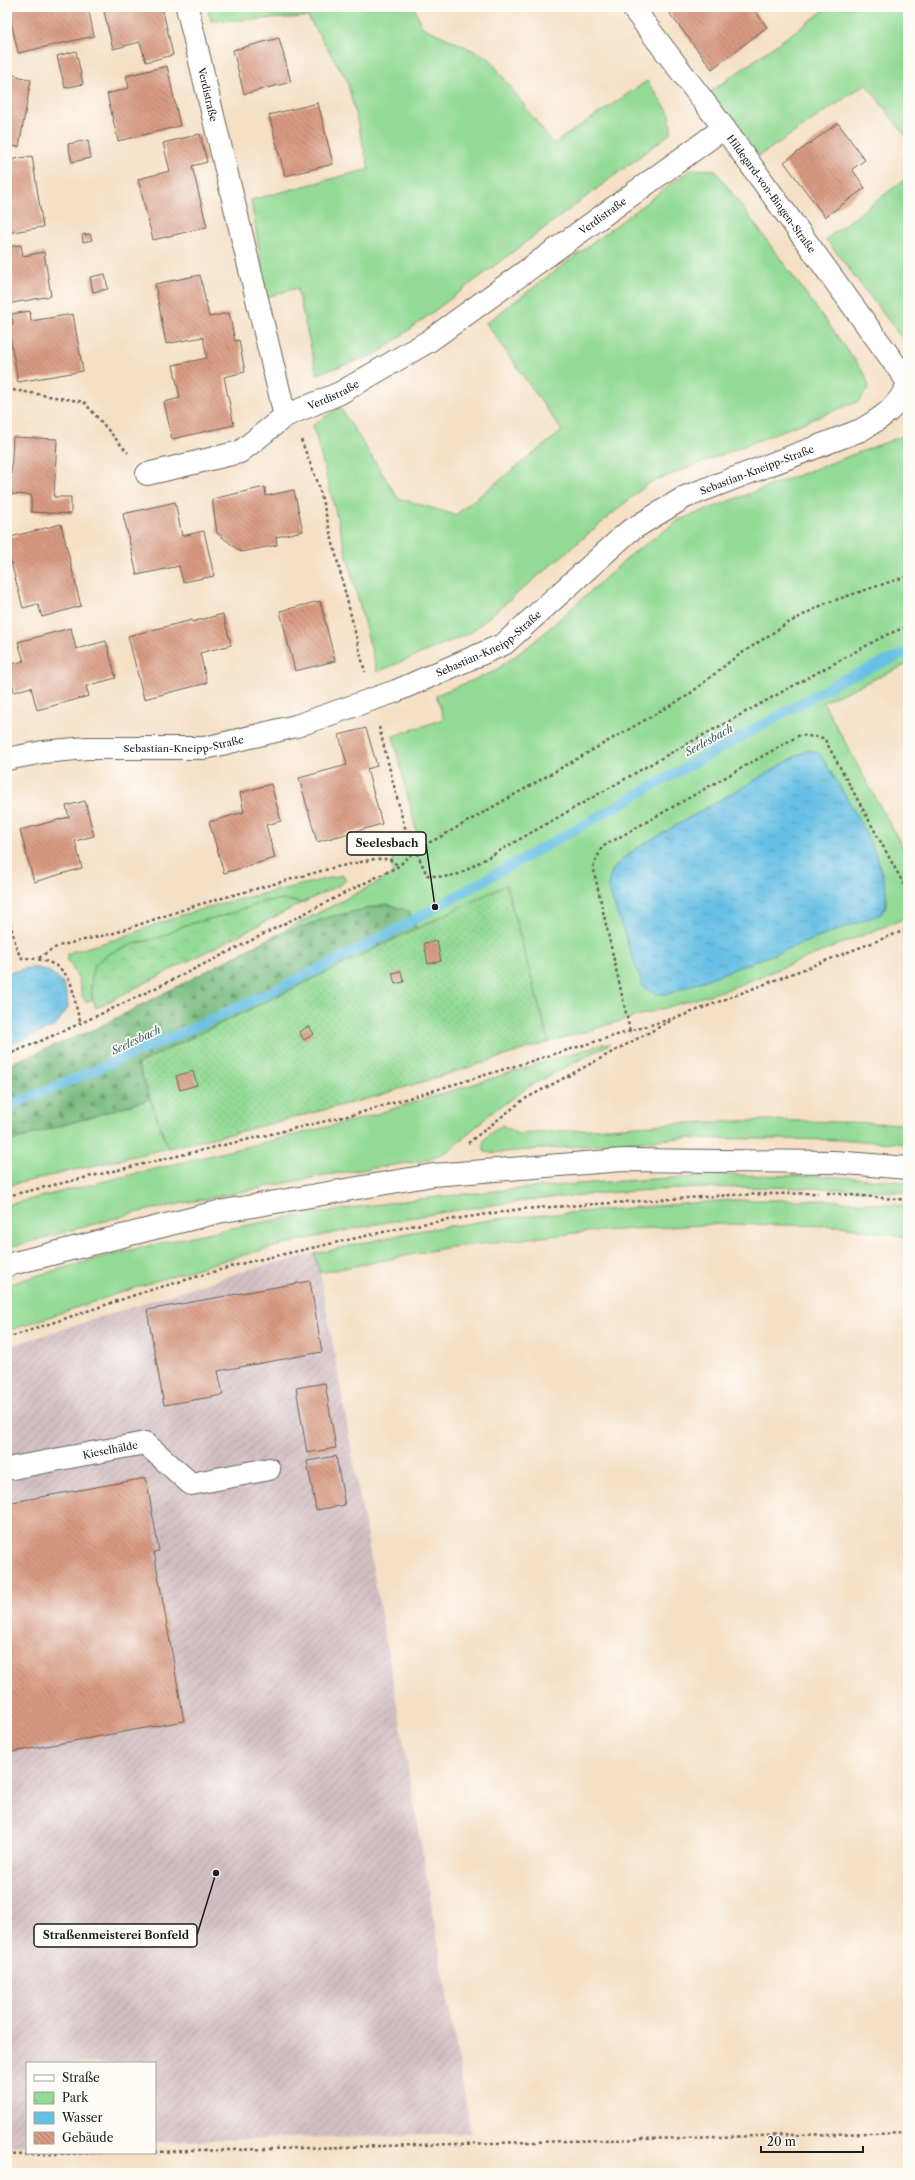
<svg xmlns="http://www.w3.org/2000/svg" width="915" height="2180" font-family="'Libre Caslon Text',serif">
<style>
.industrial{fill:url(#industrial-furrows)}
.grass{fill:#93da94;stroke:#587b58}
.forest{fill:url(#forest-firs);stroke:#496b4d}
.park{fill:url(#park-crowns);stroke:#587b58}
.garden{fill:url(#garden-dots);stroke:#587b58}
.water{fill:url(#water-ripples);stroke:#416e80}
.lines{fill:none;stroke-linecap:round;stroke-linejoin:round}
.stream{stroke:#66bfe4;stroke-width:10}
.building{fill:url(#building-back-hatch)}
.minor-casing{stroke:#686158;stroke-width:24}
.path{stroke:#686158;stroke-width:2.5;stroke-dasharray:3 3;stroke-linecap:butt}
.minor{stroke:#fff;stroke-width:22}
.labels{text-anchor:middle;stroke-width:3.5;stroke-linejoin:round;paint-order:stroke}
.street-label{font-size:10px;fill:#1c1c1c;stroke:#fdfcf7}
.water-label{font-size:11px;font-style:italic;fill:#3a5d6c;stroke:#fdfcf7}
.leader{fill:none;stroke:#1c1c1c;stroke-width:1.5}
.callout-dot{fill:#1c1c1c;stroke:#fdfcf7;stroke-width:1.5}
.callout{fill:#fdfcf7;stroke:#1c1c1c;stroke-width:1.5}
.callout-label{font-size:11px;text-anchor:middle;font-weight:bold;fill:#1c1c1c}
</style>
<defs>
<pattern id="industrial-furrows" width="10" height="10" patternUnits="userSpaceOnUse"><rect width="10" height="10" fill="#d2bec2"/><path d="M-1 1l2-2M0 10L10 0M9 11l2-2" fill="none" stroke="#b4a3a6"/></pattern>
<pattern id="forest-firs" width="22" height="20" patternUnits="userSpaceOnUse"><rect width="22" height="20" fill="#76ba7e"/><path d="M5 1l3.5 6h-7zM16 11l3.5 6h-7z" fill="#609666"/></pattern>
<pattern id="park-crowns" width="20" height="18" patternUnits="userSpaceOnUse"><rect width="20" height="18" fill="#93da94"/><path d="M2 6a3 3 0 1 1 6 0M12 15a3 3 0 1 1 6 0" fill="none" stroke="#7eba7f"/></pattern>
<pattern id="garden-dots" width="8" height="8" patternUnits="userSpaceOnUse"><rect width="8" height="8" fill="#93da94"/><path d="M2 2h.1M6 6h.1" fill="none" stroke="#7eba7f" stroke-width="1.8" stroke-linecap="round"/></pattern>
<pattern id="water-ripples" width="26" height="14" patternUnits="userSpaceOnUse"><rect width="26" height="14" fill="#66bfe4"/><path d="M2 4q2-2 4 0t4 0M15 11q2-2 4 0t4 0" fill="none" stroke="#539ab8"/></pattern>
<pattern id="building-back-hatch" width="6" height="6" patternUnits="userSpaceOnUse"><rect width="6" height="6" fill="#d99a81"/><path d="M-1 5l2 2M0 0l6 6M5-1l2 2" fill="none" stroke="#af7d69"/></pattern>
</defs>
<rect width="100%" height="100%" fill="#fdfcf7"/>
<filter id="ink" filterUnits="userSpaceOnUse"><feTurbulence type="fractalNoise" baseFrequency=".025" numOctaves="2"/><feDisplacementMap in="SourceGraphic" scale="8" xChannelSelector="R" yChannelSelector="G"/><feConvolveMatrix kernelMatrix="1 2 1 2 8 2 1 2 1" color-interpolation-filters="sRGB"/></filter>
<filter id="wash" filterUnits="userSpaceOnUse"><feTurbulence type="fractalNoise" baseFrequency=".012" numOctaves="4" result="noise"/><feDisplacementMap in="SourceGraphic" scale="16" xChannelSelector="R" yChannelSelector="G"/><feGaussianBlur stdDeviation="0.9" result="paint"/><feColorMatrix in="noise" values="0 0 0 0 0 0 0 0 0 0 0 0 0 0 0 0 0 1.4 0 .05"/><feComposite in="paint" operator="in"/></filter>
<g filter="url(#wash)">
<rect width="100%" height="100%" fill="#f5e0c6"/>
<path class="industrial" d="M 314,1254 L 320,1273 L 393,1682 L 471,2133 L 155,2142 L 155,2063 L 27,2063 L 27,2145 L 7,2146 L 7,1347 L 247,1270 Z"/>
<path class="grass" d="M 207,7 L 414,7 L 422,27 L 488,57 L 553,144 L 647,81 L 670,114 L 671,133 L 377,354 L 317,374 L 297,288 L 267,297 L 251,200 L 369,169 L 347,80 L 308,17 L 211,21 Z
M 829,7 L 908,7 L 908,139 L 866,84 L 759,156 L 710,92 Z
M 691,169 L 715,170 L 865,374 L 869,388 L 859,401 L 649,483 L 470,633 L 377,672 L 313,425 L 340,407 L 398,498 L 455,515 L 562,431 L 486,323 Z
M 908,177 L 908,346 L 826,239 Z
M 908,434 L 908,664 L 823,702 L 908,857 L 908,917 L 729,989 L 549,1042 L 506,885 L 417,930 L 409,911 L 329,917 L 268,939 L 392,875 L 393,846 L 418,838 L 393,736 L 444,719 L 436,695 L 493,672 L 534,642 L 633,553 L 679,520 Z
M 343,875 L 346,880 L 342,884 L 302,903 L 286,900 L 266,901 L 226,915 L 185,925 L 162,937 L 134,944 L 91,985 L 92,1000 L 86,1002 C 81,996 81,989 79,981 C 76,973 72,967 67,960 L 68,953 L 120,938 L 179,916 L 223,903 Z
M 603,1044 L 610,1044 L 530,1086 L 491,1113 L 450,1150 L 437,1156 L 421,1161 L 326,1175 L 134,1213 L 7,1248 L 7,1205 L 360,1119 Z
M 150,1099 L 168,1148 L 7,1186 L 7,1142 Z
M 769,1120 L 908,1124 L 908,1144 L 849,1140 L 682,1138 L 491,1153 L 485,1152 C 478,1139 493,1132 502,1125 L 518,1134 L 683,1123 Z
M 733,1175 L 826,1176 L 908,1182 L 908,1193 C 688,1176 457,1197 244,1255 C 164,1276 86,1305 7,1331 L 7,1285 C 241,1210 488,1186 733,1175 Z
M 732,1200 L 826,1200 L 908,1206 L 908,1237 L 841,1226 L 719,1224 L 584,1232 L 444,1248 L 320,1273 L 314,1254 L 417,1231 L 504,1218 Z"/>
<path class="forest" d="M 386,904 L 409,911 L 417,930 L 138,1064 L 150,1099 L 7,1142 L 7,1065 L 97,1028 L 268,939 L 329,917 Z"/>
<path class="park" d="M 286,900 L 302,903 L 96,1008 C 89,993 91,980 94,965 L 108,954 L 134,944 L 162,937 L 185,925 L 226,915 L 266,901 Z"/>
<path class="garden" d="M 506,885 L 549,1042 L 374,1097 L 230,1134 L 168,1148 L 138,1064 Z"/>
<path class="water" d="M 809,750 L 819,753 C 840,786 891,865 886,903 C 886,907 883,911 881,914 L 668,994 L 654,994 L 643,986 L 608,888 C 608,868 622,859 637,848 L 798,755 Z
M 32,967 C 58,971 67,982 68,1008 L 55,1026 L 7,1046 L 7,973 Z"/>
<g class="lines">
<path class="stream" d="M 7,1106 C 140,1053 272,995 399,928 L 842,680 L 908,652"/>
</g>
<g id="blocks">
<path class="building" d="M 8,7 L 88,7 L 94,36 L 18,53 Z
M 103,7 L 162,7 L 173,55 L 146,62 L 140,42 L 113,49 Z
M 679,7 L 752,7 L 767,27 L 712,69 L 670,14 Z
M 279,38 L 291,82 L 244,94 L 233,50 Z
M 76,51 L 83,84 L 65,88 L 57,56 Z
M 167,66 L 180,126 L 118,141 L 107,94 L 129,88 L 126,76 Z
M 7,73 L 31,80 L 19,147 L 7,145 Z
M 318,103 L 333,164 L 285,176 L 269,115 Z
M 838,123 L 865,160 L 852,169 L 865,188 L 825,217 L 784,162 Z
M 200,134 L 207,162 L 192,166 L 207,227 L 153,240 L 138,179 L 170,171 L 163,143 Z
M 88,140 L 91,158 L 72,162 L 68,144 Z
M 8,156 L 9,160 L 32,156 L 43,227 L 7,233 Z
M 90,234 L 92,240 L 83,242 L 82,235 Z
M 21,245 L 23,256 L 44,252 L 51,296 L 7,304 L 7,247 Z
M 105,274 L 108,289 L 93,292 L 90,277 Z
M 200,275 L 209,317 L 229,313 L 235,341 L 239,340 L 245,372 L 224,377 L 234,425 L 172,439 L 164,402 L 180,398 L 173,365 L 207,358 L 203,337 L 166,344 L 155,284 Z
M 30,311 L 31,321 L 73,314 L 83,371 L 18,382 L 8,325 L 13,324 L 11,314 Z
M 13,437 L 57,439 L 54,497 L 71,497 L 71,514 L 31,512 L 31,495 L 10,494 Z
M 265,487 L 266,496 L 294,490 L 303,531 L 276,537 L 277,545 L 241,552 L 217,533 L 212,499 Z
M 175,502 L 182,536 L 204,531 L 214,576 L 183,582 L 179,566 L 137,575 L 123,514 Z
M 61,524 L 81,606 L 42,617 L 38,604 L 23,608 L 7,547 L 7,538 Z
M 320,601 L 335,661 L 295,671 L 280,611 Z
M 223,614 L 231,645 L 200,653 L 207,683 L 144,699 L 128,636 L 192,620 L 192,622 Z
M 71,628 L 76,649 L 106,641 L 116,678 L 86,686 L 89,696 L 37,710 L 31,687 L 14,692 L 8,665 L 24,661 L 18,642 Z
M 366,728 L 377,766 L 367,769 L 382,824 L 317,842 L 299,778 L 347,765 L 339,735 Z
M 271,784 L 281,821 L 266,825 L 275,858 L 224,873 L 209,822 L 244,812 L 240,793 Z
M 85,801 L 94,836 L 75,841 L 82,868 L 34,882 L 20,830 L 69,817 L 66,806 Z
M 437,941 L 441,961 L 428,964 L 424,943 Z
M 401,971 L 404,982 L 395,984 L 392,973 Z
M 309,1026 L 314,1034 L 304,1040 L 299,1032 Z
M 193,1071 L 197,1085 L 180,1090 L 176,1076 Z
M 310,1281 L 322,1352 L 218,1371 L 223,1395 L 164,1405 L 147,1310 Z
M 325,1383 L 336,1448 L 307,1453 L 296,1388 Z
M 336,1456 L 345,1505 L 316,1510 L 307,1461 Z
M 146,1478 L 159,1551 L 154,1552 L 184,1721 L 7,1753 L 7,1503 Z"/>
</g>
</g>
<g filter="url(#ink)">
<use href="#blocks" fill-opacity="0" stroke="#686158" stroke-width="1"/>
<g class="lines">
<g class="minor-casing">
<g id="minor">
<path id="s1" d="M 187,7 L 285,416"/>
<path id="s2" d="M 632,7 L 724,128 L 908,382"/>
<path id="s3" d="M 147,474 L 240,452 L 285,416 L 340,393 L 429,341 L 724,128"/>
<path id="s4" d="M 7,759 L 43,752 L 87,748 L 205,748 L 296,726 L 396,691 L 504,644 L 628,532 L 685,497 L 861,430 C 883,417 896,409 908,385"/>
<path d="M 7,1265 L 218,1212 L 433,1175 L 623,1160 L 834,1162 L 908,1168"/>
<path id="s5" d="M 7,1469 L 145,1443 L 191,1484 L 269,1469"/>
</g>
</g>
<path class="path" d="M 7,389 L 84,402 L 128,453
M 301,440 L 318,483 L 365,672
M 379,727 L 404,825 L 427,875 L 443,877 L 459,874 L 658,760 L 884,636 L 908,626
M 7,911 L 17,950 L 22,958 C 43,958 65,964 72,987 C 75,999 76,1011 81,1023
M 39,958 L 52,949 L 62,945 L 114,933 L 197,905 L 332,868 L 375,859 L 389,859 L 399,866
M 679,1017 L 908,929
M 630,1031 L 593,867 L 602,847 L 800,735 L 824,738 L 908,892
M 7,1055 C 141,1000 269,930 399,866 L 415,850 L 442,836 L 687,696 L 733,659 L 786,624 L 826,603 L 908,576
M 468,1143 L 523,1100 L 674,1019
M 827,1193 L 908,1200
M 7,1196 L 356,1114 L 680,1016
M 7,1338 L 144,1292 L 244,1263 L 415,1225 L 521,1209 L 731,1195 L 818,1193
M 155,2152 L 908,2132
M 7,2155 L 99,2153"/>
<use href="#minor" class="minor"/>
</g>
</g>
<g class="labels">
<g class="street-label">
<text dy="4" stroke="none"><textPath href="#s1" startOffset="90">Verdistraße</textPath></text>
<text dy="4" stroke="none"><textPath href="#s2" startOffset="233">Hildegard-von-Bingen-Straße</textPath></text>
<text dy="4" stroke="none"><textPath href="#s3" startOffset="530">Verdistraße</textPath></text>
<text dy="4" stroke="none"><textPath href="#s3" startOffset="206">Verdistraße</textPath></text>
<text dy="4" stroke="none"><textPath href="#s4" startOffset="827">Sebastian-Kneipp-Straße</textPath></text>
<text dy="4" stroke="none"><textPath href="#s4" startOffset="503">Sebastian-Kneipp-Straße</textPath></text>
<text dy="4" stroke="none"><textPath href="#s4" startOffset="178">Sebastian-Kneipp-Straße</textPath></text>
<text dy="4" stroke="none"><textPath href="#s5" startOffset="105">Kieselhälde</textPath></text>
</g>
<g class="water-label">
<text transform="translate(709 740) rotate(-29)" y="4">Seelesbach</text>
<text transform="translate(136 1040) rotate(-25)" y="4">Seelesbach</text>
</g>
</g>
<path class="leader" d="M435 907L426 844M216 1873L197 1935"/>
<g class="callout-dot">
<circle cx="435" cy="907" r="4"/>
<circle cx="216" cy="1873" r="4"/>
</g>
<g class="callout">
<rect x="347" y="832" width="79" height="23" rx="4"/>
<rect x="34" y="1924" width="163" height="23" rx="4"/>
</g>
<g class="callout-label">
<text x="387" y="847">Seelesbach</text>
<text x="116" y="1939">Straßenmeisterei Bonfeld</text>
</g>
<rect width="915" height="2180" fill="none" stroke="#fdfcf7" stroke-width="24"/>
<rect x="26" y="2062" width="130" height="92" fill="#fdfcf7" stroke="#a3a29f"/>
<rect x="34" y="2075" width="20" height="6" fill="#ffffff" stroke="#a3a29f"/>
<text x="62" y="2082" font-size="12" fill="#1c1c1c">Straße</text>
<rect x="34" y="2092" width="20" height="12" fill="url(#park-crowns)" stroke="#a3a29f"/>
<text x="62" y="2102" font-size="12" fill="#1c1c1c">Park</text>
<rect x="34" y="2112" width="20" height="12" fill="url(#water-ripples)" stroke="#a3a29f"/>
<text x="62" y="2122" font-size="12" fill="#1c1c1c">Wasser</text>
<rect x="34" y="2132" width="20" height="12" fill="url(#building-back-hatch)" stroke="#a3a29f"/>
<text x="62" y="2142" font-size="12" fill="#1c1c1c">Gebäude</text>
<path d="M761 2146v6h102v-6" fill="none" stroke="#1c1c1c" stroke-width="2"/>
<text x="767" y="2146" font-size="12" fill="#1c1c1c" stroke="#fdfcf7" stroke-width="3" paint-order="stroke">20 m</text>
</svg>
